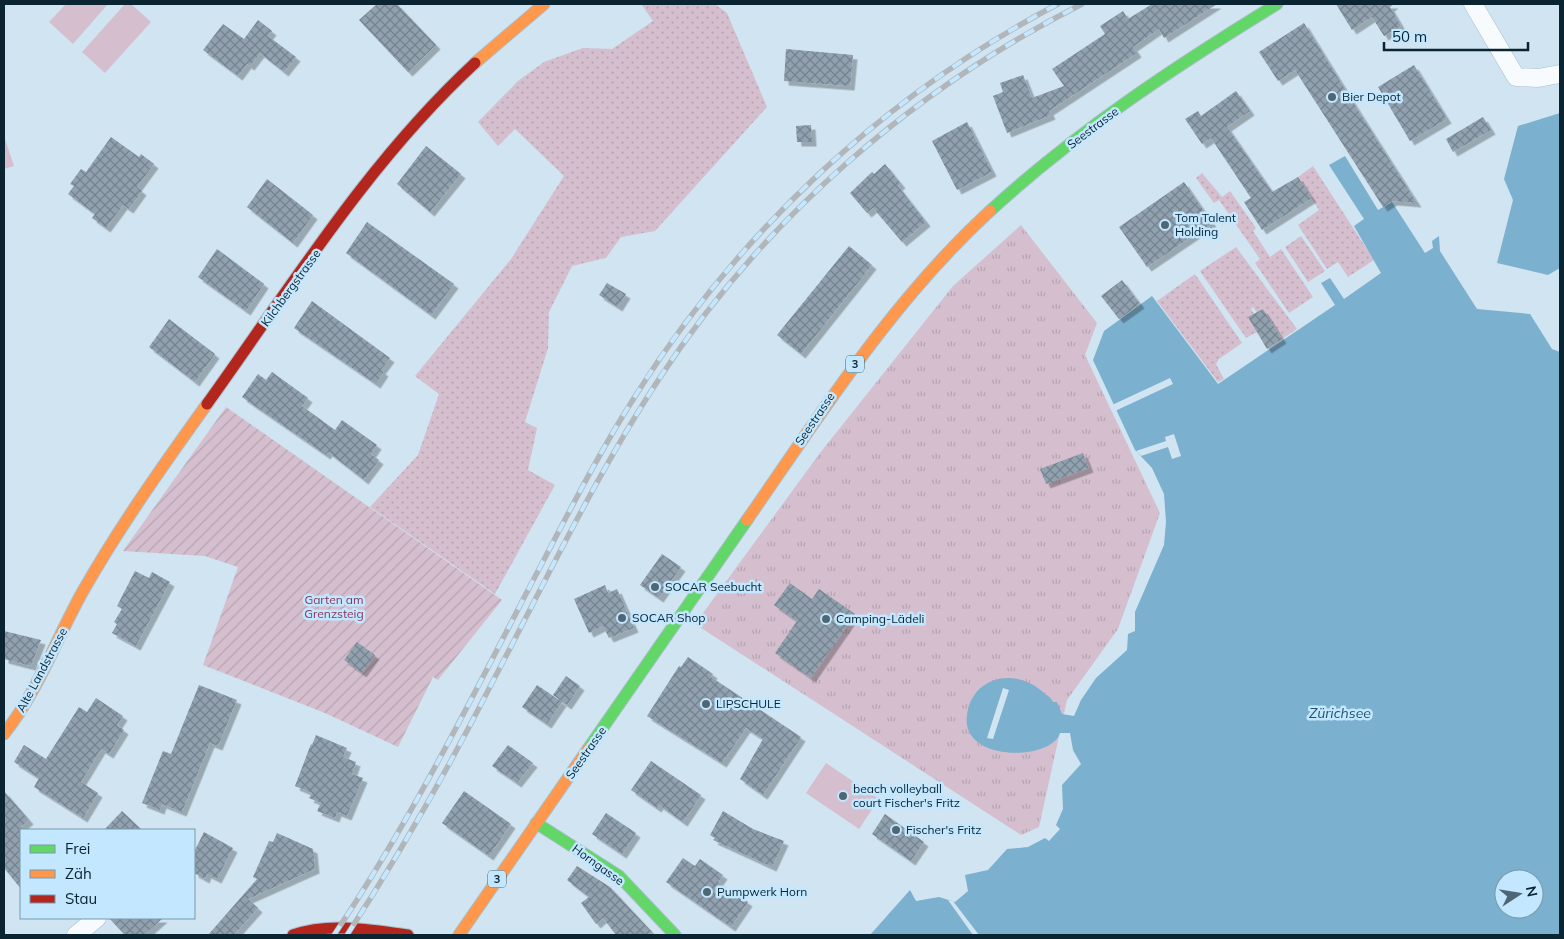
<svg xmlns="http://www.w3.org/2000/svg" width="1564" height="939" font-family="Mulish,sans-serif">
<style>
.grass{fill:url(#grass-dots)}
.park{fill:url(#park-tufts)}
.garden{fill:url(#garden-furrows)}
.pitch{fill:#d5bfcf}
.water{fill:#7bb0ce;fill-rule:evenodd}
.pier{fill:#d0e4f1}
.building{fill:url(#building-cross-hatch);filter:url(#shadow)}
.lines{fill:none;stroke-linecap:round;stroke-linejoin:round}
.street-casing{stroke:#a8beca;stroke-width:19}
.fast-casing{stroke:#a8beca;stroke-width:13}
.slow-casing{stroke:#a8beca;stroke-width:13}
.jam-casing{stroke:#a8beca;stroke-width:13}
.street{stroke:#f8fbfd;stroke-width:18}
.fast{stroke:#63d668;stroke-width:11}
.slow{stroke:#ff974d;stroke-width:11}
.jam{stroke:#b3261e;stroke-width:11}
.rail-casing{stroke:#b1b6ba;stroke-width:5.5}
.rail{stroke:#c3e7fe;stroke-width:4;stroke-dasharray:11;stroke-linecap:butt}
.poi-dot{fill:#4f6775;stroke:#c3e7fe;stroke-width:2}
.labels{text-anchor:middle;stroke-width:5;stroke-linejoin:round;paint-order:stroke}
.shield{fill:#c3e7fe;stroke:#425e6f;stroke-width:1}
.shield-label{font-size:11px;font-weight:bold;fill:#0a2432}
.poi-label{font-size:12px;fill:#0a2432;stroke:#c3e7fe;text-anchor:start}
.street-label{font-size:12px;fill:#0a2432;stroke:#c3e7fe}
.park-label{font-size:12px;fill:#88365a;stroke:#c3e7fe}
.water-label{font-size:14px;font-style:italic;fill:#1e526e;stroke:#c3e7fe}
</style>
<defs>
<pattern id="grass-dots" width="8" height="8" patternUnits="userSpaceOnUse" patternTransform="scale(1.25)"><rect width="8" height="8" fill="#d5bfcf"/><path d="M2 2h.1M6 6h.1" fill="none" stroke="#b6a4b2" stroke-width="1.8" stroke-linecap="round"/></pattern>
<pattern id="park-tufts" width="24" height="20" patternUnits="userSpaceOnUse" patternTransform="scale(1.25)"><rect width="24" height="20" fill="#d5bfcf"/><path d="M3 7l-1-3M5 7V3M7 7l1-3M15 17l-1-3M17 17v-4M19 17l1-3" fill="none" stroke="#b6a4b2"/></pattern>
<pattern id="garden-furrows" width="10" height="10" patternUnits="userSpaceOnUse" patternTransform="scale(1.25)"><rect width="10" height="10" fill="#d5bfcf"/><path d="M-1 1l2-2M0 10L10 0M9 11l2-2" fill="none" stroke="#b6a4b2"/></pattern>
<pattern id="building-cross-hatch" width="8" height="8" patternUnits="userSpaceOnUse" patternTransform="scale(1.25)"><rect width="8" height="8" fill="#91a1af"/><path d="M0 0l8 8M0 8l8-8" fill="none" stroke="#75838f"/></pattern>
<filter id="shadow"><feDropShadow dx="4.5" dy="4.5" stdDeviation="0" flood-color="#0004"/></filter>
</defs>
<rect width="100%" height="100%" fill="#d0e4f1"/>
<path class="grass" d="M 641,4 L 715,4 L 727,13 L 767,107 L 655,231 L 621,237 L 606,258 L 572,266 L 549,312 L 548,348 L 525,422 L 537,428 L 528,470 L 555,485 L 495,594 L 370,507 L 418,455 L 439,394 L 415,376 L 511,259 L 564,176 L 515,129 L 498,146 L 478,122 L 518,81 L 544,62 L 583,48 L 612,49 L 653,21 Z
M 1313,166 L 1374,260 L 1348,277 L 1338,262 L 1327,269 L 1298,225 L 1319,210 L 1298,177 Z
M 1202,173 L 1222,197 L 1230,191 L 1256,228 L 1253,231 L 1270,257 L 1281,249 L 1313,297 L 1289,313 L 1255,263 L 1260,259 L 1219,200 L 1214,203 L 1196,178 Z
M 1301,236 L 1325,271 L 1308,282 L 1285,247 Z
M 1236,247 L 1297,329 L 1282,339 L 1263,309 L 1257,313 L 1253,307 L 1251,309 L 1254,314 L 1257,332 L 1246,338 L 1200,271 Z
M 1195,274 L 1242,343 L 1219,359 L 1216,364 L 1224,379 L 1218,382 L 1157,301 Z"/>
<path class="park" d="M 1021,225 L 1097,323 L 1085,355 L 1160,513 L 1118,629 L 1067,700 L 1039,827 L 1021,835 L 695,624 L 820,453 L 953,286 Z"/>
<path class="garden" d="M 226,407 L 502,600 L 438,680 L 433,677 L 398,747 L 325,713 L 203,665 L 238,567 L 205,556 L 123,551 Z"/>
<path class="pitch" d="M 66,4 L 108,4 L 73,44 L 49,22 Z
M 125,4 L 131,4 L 151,22 L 105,73 L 82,52 Z
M 4,136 L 14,166 L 4,169 Z
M 826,763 L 879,799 L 859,829 L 806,793 Z"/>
<path class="water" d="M 1560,113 L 1560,268 L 1548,275 L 1497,263 L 1513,200 L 1504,179 L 1518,126 Z
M 1345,156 L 1378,210 L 1392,202 L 1425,253 L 1433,248 L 1432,241 L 1439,236 L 1440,251 L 1477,309 L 1530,314 L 1552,349 L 1560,352 L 1560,935 L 870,935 L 910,890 L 916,901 L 939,897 L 955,902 L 968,891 L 965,875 L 988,870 L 1007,849 L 1028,847 L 1045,838 L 1049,841 L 1060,829 L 1056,825 L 1063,809 L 1062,785 L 1081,764 L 1073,750 L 1070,733 L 1060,733 C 1052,761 960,763 967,715 C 972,676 1016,667 1043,692 C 1047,696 1050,696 1053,702 L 1057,702 L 1062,714 L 1074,716 L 1081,700 L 1096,678 L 1127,650 L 1128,634 L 1135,631 L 1135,612 L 1164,545 L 1166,522 L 1164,494 L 1152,468 L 1135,450 L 1093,360 L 1104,331 L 1152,296 L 1218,384 L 1335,305 L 1321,283 L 1330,278 L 1344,299 L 1381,273 L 1354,226 L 1364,219 L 1329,165 ZM 1504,879 L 1534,879 L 1534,909 L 1504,909 Z"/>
<path class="pier" d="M 1170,378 L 1173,384 L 1115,411 L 1112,405 Z
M 1174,434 L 1181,456 L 1172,459 L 1168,447 L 1141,456 L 1136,451 L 1166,441 L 1165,437 Z
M 1003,688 L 1009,690 L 993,739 L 987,738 Z
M 948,900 L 953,901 L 979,935 L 973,935 Z"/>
<path class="building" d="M 377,4 L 397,4 L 436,45 L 408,72 L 359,20 Z
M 1152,4 L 1217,4 L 1164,38 L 1159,29 L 1133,47 L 1137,53 L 1049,111 L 1051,115 L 1007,133 L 993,96 L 1003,92 L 1000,83 L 1023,75 L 1032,98 L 1064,86 L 1052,69 L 1105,34 L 1100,26 L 1123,11 L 1128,19 Z
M 1336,4 L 1394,4 L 1390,7 L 1401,26 L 1384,36 L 1372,17 L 1352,30 Z
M 258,20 L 272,31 L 268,36 L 296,57 L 284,72 L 260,53 L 250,66 L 247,64 L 238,76 L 203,50 L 223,24 L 244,39 Z
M 1304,23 L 1359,112 L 1417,203 L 1393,201 L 1383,207 L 1295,70 L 1278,81 L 1259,52 Z
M 786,49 L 853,55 L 850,86 L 784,81 Z
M 1414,65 L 1447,119 L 1410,141 L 1378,87 Z
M 1236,91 L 1250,111 L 1227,127 L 1272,192 L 1298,177 L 1312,198 L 1262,230 L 1244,202 L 1251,198 L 1211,138 L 1202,144 L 1185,119 L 1198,111 L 1201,116 Z
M 1483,117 L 1491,130 L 1453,152 L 1446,139 Z
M 967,122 L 992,172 L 957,190 L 932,141 Z
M 811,125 L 812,142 L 797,142 L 796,126 Z
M 111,137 L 139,157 L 141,154 L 154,164 L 137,187 L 142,191 L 129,209 L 123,205 L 106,228 L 92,218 L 95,214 L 68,194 L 74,186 L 70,184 L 81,169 L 86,172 Z
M 426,146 L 461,174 L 430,212 L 397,184 Z
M 885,164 L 901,184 L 898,186 L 926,222 L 902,242 L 873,208 L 867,213 L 850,193 L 872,172 L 874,174 Z
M 267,179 L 313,215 L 293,243 L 247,207 Z
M 1184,182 L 1212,223 L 1147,267 L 1119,227 Z
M 367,222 L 454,284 L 431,315 L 346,253 Z
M 849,246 L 872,265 L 801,354 L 777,335 Z
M 217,249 L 264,284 L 246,311 L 198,277 Z
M 1122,280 L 1140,304 L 1119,319 L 1101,296 Z
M 607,283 L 626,294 L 618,307 L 599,295 Z
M 312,301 L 390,358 L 381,370 L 384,372 L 376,384 L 294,328 Z
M 1263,309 L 1282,339 L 1267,349 L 1248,317 Z
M 169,319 L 215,354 L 195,382 L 149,347 Z
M 272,372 L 308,398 L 302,406 L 335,430 L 342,420 L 377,445 L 371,454 L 379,460 L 364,480 L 328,452 L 326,455 L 242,397 L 258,374 L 266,380 Z
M 1083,453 L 1089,468 L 1046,484 L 1040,469 Z
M 662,554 L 681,567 L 659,598 L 640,585 Z
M 135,571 L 149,578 L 152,572 L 170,582 L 136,646 L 112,633 L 117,624 L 114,622 L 122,609 L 117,606 Z
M 790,583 L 812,599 L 819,589 L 855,614 L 811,678 L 775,653 L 797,621 L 774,605 Z
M 605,585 L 608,593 L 617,589 L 634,628 L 609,638 L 603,626 L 589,633 L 574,599 Z
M 4,631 L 41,640 L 31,666 L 4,659 Z
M 357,642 L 375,655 L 362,673 L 344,660 Z
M 688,657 L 713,674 L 711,677 L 801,737 L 763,795 L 740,779 L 763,739 L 746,728 L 722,763 L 647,716 L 679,666 L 681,667 Z
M 566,676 L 580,686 L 567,705 L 553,695 Z
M 199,685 L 237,700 L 218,746 L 210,743 L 182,812 L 162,804 L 160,810 L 142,803 L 163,751 L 171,754 Z
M 537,685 L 562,702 L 547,724 L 522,707 Z
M 96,698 L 123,716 L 117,725 L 124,730 L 109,754 L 101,749 L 81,782 L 98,793 L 83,818 L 34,787 L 39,778 L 14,762 L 24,745 L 46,759 L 79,707 L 87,712 Z
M 316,735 L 347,748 L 343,757 L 356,762 L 352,774 L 363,778 L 347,816 L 337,812 L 335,818 L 317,811 L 321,803 L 309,798 L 312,793 L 295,786 L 311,744 L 312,745 Z
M 508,745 L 533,763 L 517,783 L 492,766 Z
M 651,761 L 701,795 L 683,822 L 659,805 L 657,808 L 631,790 Z
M 4,791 L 29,820 L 21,827 L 21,889 L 4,868 Z
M 464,791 L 511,824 L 489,856 L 442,823 Z
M 122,811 L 142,830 L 104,830 Z
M 723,811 L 753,829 L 784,841 L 772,867 L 713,840 L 715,838 L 710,835 Z
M 606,813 L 636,833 L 622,854 L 592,834 Z
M 885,814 L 924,842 L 911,861 L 872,834 Z
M 204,832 L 233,848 L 217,879 L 207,874 L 205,879 L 194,873 L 194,852 Z
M 277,833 L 313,849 L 315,869 L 248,899 L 258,908 L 234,935 L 208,935 L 257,879 L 253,877 L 269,841 L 273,842 Z
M 683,858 L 695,866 L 700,859 L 723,875 L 718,882 L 748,902 L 731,927 L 666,882 Z
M 577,866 L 610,887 L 652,932 L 648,935 L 616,935 L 603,918 L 596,924 L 581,903 L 589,897 L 567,880 Z
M 109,918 L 163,918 L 144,935 L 125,935 Z"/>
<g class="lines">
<g class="street-casing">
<path id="street" d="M 1473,4 L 1516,77 L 1538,78 L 1560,74
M 76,935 L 97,918"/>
</g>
<g class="fast-casing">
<path id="fast" d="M 990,211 C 1077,131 1176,66 1277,4
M 588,749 L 747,520
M 536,823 L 619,876 L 675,935"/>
</g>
<g class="slow-casing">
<path id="slow" d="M 475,63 L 544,4
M 747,520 C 822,412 892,301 990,211
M 4,734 C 39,690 56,639 83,591 C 120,526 164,464 207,404
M 459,935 L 588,749"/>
</g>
<g class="jam-casing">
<path id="jam" d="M 207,404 C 291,287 369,161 475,63
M 293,935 C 330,922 370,930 408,935"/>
</g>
<use href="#street" class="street"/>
<use href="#fast" class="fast"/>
<use href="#slow" class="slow"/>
<use href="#jam" class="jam"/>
<g class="rail-casing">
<path id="rail" d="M 334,935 C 408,825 468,706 529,588 C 563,524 595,459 634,398 C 738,232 885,95 1058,4
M 347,935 C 400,854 448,769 492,683 C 546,580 596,475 659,379 C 764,219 912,90 1082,4"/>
</g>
<use href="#rail" class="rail"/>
</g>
<g class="poi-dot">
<circle cx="1332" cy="97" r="5"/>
<circle cx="1165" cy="225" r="5"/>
<circle cx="655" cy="587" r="5"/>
<circle cx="622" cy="618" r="5"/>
<circle cx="826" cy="619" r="5"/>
<circle cx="706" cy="704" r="5"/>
<circle cx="843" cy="796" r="5"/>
<circle cx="896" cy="830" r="5"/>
<circle cx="707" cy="892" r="5"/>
</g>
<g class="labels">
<g class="shield">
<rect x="846" y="355.5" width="18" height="17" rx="4"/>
<rect x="488" y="870.5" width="18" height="17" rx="4"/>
</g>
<g class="shield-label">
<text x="855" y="368">3</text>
<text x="497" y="883">3</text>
</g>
<g class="poi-label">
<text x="1342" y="101">Bier Depot</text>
<text x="1175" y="222">Tom Talent<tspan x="1175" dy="14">Holding</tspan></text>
<text x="665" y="591">SOCAR Seebucht</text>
<text x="632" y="622">SOCAR Shop</text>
<text x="836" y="623">Camping-Lädeli</text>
<text x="716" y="708">LIPSCHULE</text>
<text x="853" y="793">beach volleyball<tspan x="853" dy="14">court Fischer's Fritz</tspan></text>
<text x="906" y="834">Fischer's Fritz</text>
<text x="717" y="896">Pumpwerk Horn</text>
</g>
<g class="street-label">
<text transform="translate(1093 128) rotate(-37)" y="4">Seestrasse</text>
<text transform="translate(291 288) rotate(-54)" y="4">Kilchbergstrasse</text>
<text transform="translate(815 419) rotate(-56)" y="4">Seestrasse</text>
<text transform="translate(42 670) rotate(-62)" y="4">Alte Landstrasse</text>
<text transform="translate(586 753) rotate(-55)" y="4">Seestrasse</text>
<text transform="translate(598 865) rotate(36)" y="4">Horngasse</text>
</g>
<g class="park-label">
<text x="334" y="604">Garten am<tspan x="334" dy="14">Grenzsteig</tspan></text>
</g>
<g class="water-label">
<text x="1340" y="718">Zürichsee</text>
</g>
</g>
<rect width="1564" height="939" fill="none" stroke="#0a2432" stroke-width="10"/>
<rect x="20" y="829" width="175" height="90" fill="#c3e7fe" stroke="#7999ac"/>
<rect x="30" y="845" width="25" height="8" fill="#63d668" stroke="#7999ac"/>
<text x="65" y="854" font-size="15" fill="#0a2432">Frei</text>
<rect x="30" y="870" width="25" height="8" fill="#ff974d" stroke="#7999ac"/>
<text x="65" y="879" font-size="15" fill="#0a2432">Zäh</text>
<rect x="30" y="895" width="25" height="8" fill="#b3261e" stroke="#7999ac"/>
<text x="65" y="904" font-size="15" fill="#0a2432">Stau</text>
<g transform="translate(1519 894) rotate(78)"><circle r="24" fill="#c3e7fe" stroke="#7999ac"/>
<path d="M0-4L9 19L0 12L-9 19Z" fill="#4f6775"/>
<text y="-8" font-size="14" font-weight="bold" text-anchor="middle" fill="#0a2432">N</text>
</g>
<path d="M1384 42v8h144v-8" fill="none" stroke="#0a2432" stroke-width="2.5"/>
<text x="1392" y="42" font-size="15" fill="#0a2432" stroke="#c3e7fe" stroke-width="4" paint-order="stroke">50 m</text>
</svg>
